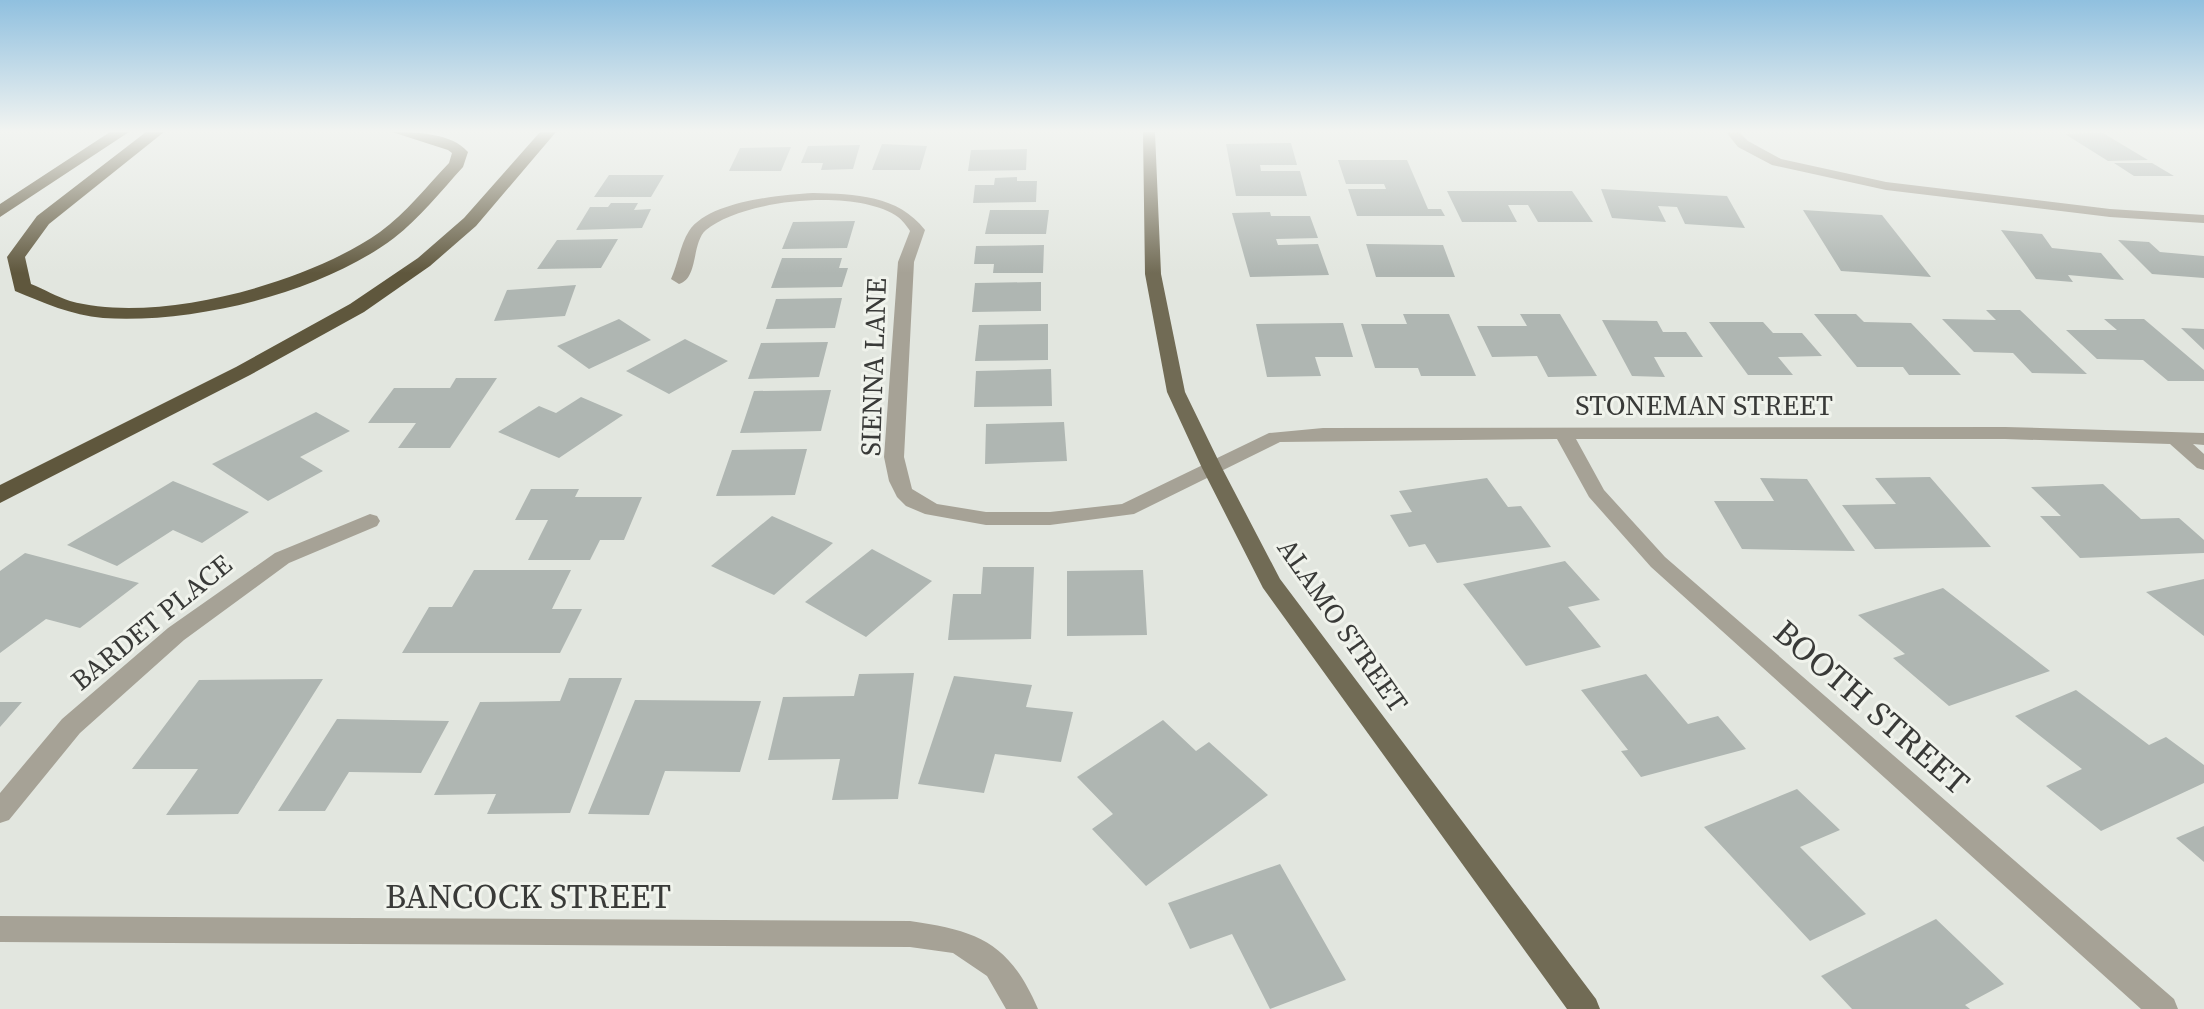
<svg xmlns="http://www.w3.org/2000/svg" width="2204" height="1009" font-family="'Source Serif 4',serif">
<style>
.building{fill:#afb6b2}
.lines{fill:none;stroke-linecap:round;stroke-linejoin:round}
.minor{fill:#a6a296;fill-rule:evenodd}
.major{fill:#716b55;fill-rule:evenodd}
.highway{fill:#5f573d;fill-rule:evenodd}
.labels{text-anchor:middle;stroke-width:6;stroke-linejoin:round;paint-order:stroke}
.street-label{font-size:28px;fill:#393a38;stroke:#f0f3ec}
.near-street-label{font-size:34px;fill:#393a38;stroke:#f0f3ec}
</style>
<rect width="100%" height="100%" fill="#e2e6df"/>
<path class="building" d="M 2103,133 L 2148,160 L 2108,161 L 2065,134 Z
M 1291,143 L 1297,165 L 1260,165 L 1261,171 L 1300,171 L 1307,196 L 1236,196 L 1226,144 Z
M 882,144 L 927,146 L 920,170 L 872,170 Z
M 860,145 L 853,169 L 821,170 L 823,163 L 801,163 L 808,146 Z
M 791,147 L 781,171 L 729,171 L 740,148 Z
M 1027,149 L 1026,170 L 968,171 L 971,150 Z
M 1338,160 L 1407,160 L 1428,209 L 1441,209 L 1445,216 L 1357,216 L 1348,189 L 1386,189 L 1384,184 L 1346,184 Z
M 2114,163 L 2152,163 L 2174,176 L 2134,176 Z
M 609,175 L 664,175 L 651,197 L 594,197 Z
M 1017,177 L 1017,181 L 1037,181 L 1036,202 L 973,203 L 975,185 L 994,185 L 995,178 Z
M 1601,189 L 1727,196 L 1745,228 L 1685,224 L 1677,207 L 1658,206 L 1666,222 L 1612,218 Z
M 1447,191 L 1572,191 L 1593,222 L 1538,222 L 1528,205 L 1508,205 L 1517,222 L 1462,222 Z
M 611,203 L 638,203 L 634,210 L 651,209 L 642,228 L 576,230 L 590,207 L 608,207 Z
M 990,210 L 1049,210 L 1046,234 L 985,234 Z
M 1803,210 L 1882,215 L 1931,277 L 1841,271 Z
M 1270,212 L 1271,216 L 1310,216 L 1318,238 L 1276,239 L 1278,245 L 1318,244 L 1329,275 L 1250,277 L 1232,213 Z
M 855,221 L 847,248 L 782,249 L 793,222 Z
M 2001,230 L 2042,234 L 2052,248 L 2101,253 L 2124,280 L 2068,275 L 2073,282 L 2036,279 Z
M 618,239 L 601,268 L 537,269 L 557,240 Z
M 2118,240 L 2149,242 L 2160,252 L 2204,256 L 2204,278 L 2152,274 Z
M 1366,244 L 1443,245 L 1455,277 L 1376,277 Z
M 1044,245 L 1043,273 L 993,273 L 994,264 L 974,264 L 976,246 Z
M 782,258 L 842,258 L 839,268 L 848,268 L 842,287 L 771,288 Z
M 1041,282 L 1041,311 L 972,312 L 975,283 Z
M 576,285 L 565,316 L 494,321 L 507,290 Z
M 842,298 L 835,328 L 766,329 L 776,299 Z
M 1986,310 L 2020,310 L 2087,374 L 2032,373 L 2013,353 L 1974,352 L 1942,319 L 1996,320 Z
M 1403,314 L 1449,314 L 1476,376 L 1421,376 L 1418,368 L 1375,368 L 1361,324 L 1407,324 Z
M 1520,314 L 1560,314 L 1597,376 L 1548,377 L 1537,356 L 1492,357 L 1477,326 L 1527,326 Z
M 1814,314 L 1856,314 L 1864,322 L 1911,323 L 1961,375 L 1909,375 L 1903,367 L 1857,367 Z
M 619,319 L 651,340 L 589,369 L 557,346 Z
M 2104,319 L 2144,319 L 2204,370 L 2204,381 L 2168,381 L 2143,360 L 2097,359 L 2066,330 L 2117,330 Z
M 1602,320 L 1657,321 L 1663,332 L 1686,332 L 1703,357 L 1654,357 L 1665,377 L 1632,376 Z
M 1709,322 L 1763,322 L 1773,333 L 1802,333 L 1822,356 L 1778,357 L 1793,375 L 1748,375 Z
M 1343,323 L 1353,357 L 1315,357 L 1321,376 L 1267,377 L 1256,324 Z
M 1048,324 L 1048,360 L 975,361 L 979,325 Z
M 2181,328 L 2204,329 L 2204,350 Z
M 685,339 L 728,361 L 669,394 L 626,371 Z
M 828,342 L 819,377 L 748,379 L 761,343 Z
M 1051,369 L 1052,406 L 974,407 L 976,371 Z
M 456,378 L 497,378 L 450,448 L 398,448 L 416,423 L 368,423 L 394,388 L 450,388 Z
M 831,390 L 821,431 L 740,433 L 754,391 Z
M 581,397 L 623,415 L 559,458 L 498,432 L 539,406 L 556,413 Z
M 316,412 L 350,431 L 300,457 L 323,471 L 268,501 L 212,464 Z
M 1064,422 L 1067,461 L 985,464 L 986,424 Z
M 807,449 L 795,495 L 716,496 L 732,450 Z
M 1930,477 L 1991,547 L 1875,549 L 1842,505 L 1896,504 L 1875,478 Z
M 1487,478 L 1508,507 L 1521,506 L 1551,547 L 1437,563 L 1425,544 L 1409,547 L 1390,515 L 1412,512 L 1399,491 Z
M 1760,478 L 1807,479 L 1855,551 L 1742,549 L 1714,501 L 1774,501 Z
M 173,481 L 249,512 L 202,543 L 173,530 L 117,566 L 67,545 Z
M 2103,484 L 2141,519 L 2179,518 L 2204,540 L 2204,553 L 2080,558 L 2040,516 L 2061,516 L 2031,487 Z
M 531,489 L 579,489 L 575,497 L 642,497 L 624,540 L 600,540 L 590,560 L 528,560 L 548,520 L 515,520 Z
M 772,516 L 833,543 L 774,595 L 711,566 Z
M 872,549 L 932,581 L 866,637 L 805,602 Z
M 25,553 L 139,583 L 80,628 L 46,619 L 0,653 L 0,571 Z
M 1565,561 L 1600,600 L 1568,607 L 1601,647 L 1526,666 L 1463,584 Z
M 983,567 L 1034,567 L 1031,639 L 948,640 L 953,594 L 981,594 Z
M 474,570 L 571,570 L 552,609 L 582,609 L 560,653 L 402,653 L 429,607 L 452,607 Z
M 1143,570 L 1147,635 L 1067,636 L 1067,571 Z
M 2204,579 L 2204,636 L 2146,592 Z
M 1943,588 L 2050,671 L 1949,706 L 1893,658 L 1905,654 L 1858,615 Z
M 914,673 L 898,799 L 832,800 L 840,759 L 768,760 L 783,697 L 854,696 L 859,674 Z
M 1646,674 L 1688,724 L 1718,716 L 1746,749 L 1641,777 L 1621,751 L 1628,750 L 1581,690 Z
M 954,676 L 1032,685 L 1026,707 L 1073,712 L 1061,762 L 995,754 L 984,793 L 918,784 Z
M 569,678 L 622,678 L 570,813 L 487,814 L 496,794 L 434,795 L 480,702 L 560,701 Z
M 323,679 L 238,814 L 166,815 L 198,769 L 132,769 L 199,680 Z
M 2076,690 L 2149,745 L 2166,737 L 2204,765 L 2204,783 L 2101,831 L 2046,786 L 2082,769 L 2015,716 Z
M 635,700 L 761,701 L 740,772 L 665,771 L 649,815 L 588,814 Z
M 0,702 L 22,702 L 0,727 Z
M 337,719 L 449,721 L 421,773 L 349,772 L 325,811 L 278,811 Z
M 1163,720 L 1196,751 L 1209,742 L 1268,795 L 1146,886 L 1092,829 L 1113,814 L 1077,777 Z
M 1797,789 L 1840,830 L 1800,847 L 1866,914 L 1810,941 L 1704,827 Z
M 2204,826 L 2204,862 L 2176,838 Z
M 1280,864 L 1346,980 L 1270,1009 L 1232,934 L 1190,949 L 1168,903 Z
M 1936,919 L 2004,984 L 1965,1005 L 1970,1009 L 1852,1009 L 1821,976 Z"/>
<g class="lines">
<path class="minor" d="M 1726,132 L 1739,132 L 1748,141 L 1781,159 L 1886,182 L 2110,209 L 2204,215 L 2204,223 L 2110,217 L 1886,190 L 1772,165 L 1738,147 Z
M 813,193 C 855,194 898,195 925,230 L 914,262 L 904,457 L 912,489 L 937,504 L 986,512 L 1050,512 L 1122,504 L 1269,433 L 1323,428 L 2005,427 L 2204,433 L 2204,445 L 2193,444 L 2204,454 L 2204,470 L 2197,468 L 2170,444 L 2005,439 L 1576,439 L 1604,490 L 1665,557 L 2174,999 L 2178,1009 L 2141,1009 L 1651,567 L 1589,497 L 1557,439 L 1280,442 L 1134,514 L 1050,525 L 986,525 L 925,514 L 906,506 L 897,497 L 889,481 L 884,457 L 898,262 L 910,231 C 907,226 902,220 898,217 C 857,188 743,199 706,230 C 691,243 699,278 679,284 L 671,279 C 678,264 680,245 689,231 C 709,201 780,195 813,193 Z
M 370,514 L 377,516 L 380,521 L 377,526 L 289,563 L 184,640 L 80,733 L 9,820 L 0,823 L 0,793 L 62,719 L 168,628 L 275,553 Z
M 0,916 L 910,921 C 978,931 1009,942 1038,1009 L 1006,1009 L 987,976 L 953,953 L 910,947 L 0,942 Z"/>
<path class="major" d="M 1143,132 L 1155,132 L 1161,274 L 1185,392 L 1222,468 L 1280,579 L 1596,999 L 1600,1009 L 1567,1009 L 1263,588 L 1202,468 L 1167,392 L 1145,274 Z"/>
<path class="highway" d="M 110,132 L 129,132 L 0,217 L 0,204 Z
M 146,132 L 164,132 L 49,224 L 25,257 L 31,284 C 44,289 57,297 70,301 C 157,325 308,283 380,232 C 406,213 427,186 449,163 L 452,153 L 448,150 L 392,132 C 416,132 452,133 468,152 L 463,167 C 441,191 420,218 394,238 C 321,293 194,324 103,318 C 71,315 44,303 15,291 L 7,257 L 37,216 Z
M 540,132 L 556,132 L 476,226 L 430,266 L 364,312 L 250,375 L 0,503 L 0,485 L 236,367 L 350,304 L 418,258 L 464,218 Z"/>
</g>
<linearGradient id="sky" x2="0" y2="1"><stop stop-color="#90c0df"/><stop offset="0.48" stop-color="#f2f4f1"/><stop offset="1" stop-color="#f2f4f1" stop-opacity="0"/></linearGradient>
<rect width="2204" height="273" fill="url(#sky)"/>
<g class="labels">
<g class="street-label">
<text transform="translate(873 367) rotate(-88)" y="10">SIENNA LANE</text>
<text x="1704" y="415">STONEMAN STREET</text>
<text transform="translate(151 622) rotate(-39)" y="10">BARDET PLACE</text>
<text transform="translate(1343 625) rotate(55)" y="10">ALAMO STREET</text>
</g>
<g class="near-street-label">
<text transform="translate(1872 707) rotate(41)" y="12">BOOTH STREET</text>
<text x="528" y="908">BANCOCK STREET</text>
</g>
</g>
</svg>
